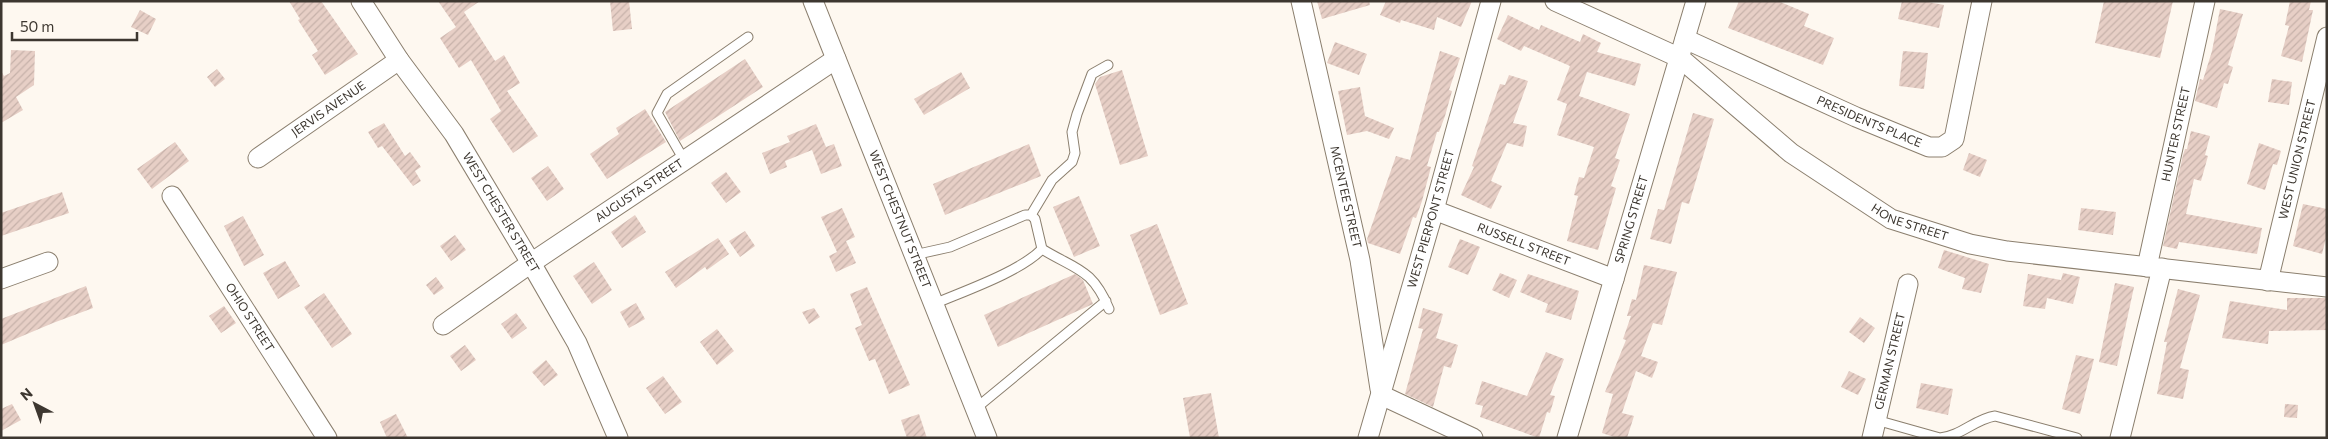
<svg xmlns="http://www.w3.org/2000/svg" width="2328" height="439" font-family="Commissioner,sans-serif">
<style>
.building{fill:url(#building-hatch)}
.lines{fill:none;stroke-linecap:round;stroke-linejoin:round}
.lane-casing{stroke:#8b7f6e;stroke-width:11}
.street-casing{stroke:#8b7f6e;stroke-width:21}
.lane{stroke:#fff;stroke-width:9}
.street{stroke:#fff;stroke-width:19}
.labels{text-anchor:middle;stroke-width:4;stroke-linejoin:round;paint-order:stroke}
.street-label{font-size:12px;fill:#3d3730;stroke:#fef8f0}
</style>
<defs>
<pattern id="building-hatch" width="6" height="6" patternUnits="userSpaceOnUse" patternTransform="scale(1.25)"><rect width="6" height="6" fill="#e7cfc6"/><path d="M-1 1l2-2M0 6l6-6M5 7l2-2" fill="none" stroke="#c7b2aa"/></pattern>
</defs>
<rect width="100%" height="100%" fill="#fef8f0"/>
<path class="building" d="M 289,1 L 321,1 L 358,54 L 325,75 L 312,55 L 318,51 L 298,20 L 300,19 Z
M 438,1 L 480,1 L 464,12 L 495,61 L 504,55 L 520,83 L 507,91 L 538,136 L 513,153 L 490,119 L 501,111 L 471,60 L 459,68 L 440,38 L 456,27 Z
M 610,1 L 629,1 L 632,29 L 613,31 Z
M 1317,1 L 1369,1 L 1370,5 L 1322,19 Z
M 1386,1 L 1472,1 L 1461,27 L 1437,17 L 1434,30 L 1401,20 L 1400,23 L 1380,15 Z
M 1739,1 L 1778,1 L 1809,14 L 1804,26 L 1834,38 L 1823,65 L 1728,28 Z
M 1902,1 L 1923,1 L 1944,5 L 1939,28 L 1898,19 Z
M 2104,1 L 2173,1 L 2160,58 L 2095,43 Z
M 2290,1 L 2311,1 L 2309,10 L 2313,10 L 2302,62 L 2281,56 L 2289,26 L 2285,25 Z
M 2220,9 L 2243,14 L 2228,65 L 2233,67 L 2228,84 L 2224,83 L 2217,108 L 2195,101 L 2200,79 L 2203,80 L 2212,51 Z
M 140,10 L 156,19 L 148,35 L 131,27 Z
M 1508,15 L 1539,30 L 1541,25 L 1580,42 L 1583,34 L 1601,43 L 1597,52 L 1641,64 L 1635,86 L 1587,72 L 1579,96 L 1630,114 L 1615,158 L 1620,160 L 1611,186 L 1616,188 L 1598,250 L 1567,241 L 1578,196 L 1574,195 L 1579,177 L 1584,178 L 1594,147 L 1557,135 L 1567,104 L 1557,100 L 1570,66 L 1524,46 L 1521,51 L 1497,39 Z
M 1335,42 L 1367,54 L 1359,75 L 1327,63 Z
M 11,50 L 35,51 L 34,85 L 16,97 L 23,110 L 1,123 L 1,71 L 4,76 L 10,73 Z
M 1440,51 L 1460,58 L 1449,90 L 1452,91 L 1445,116 L 1439,132 L 1437,132 L 1427,166 L 1431,167 L 1422,201 L 1416,218 L 1413,217 L 1400,254 L 1368,243 L 1367,239 L 1396,156 L 1410,160 Z
M 1903,51 L 1928,53 L 1924,89 L 1899,86 Z
M 745,59 L 763,87 L 680,141 L 665,112 Z
M 217,69 L 225,79 L 215,87 L 207,77 Z
M 1122,70 L 1148,156 L 1120,165 L 1095,84 L 1100,77 Z
M 961,72 L 970,88 L 924,115 L 914,99 Z
M 1509,75 L 1528,81 L 1513,123 L 1527,126 L 1523,147 L 1507,143 L 1491,181 L 1502,186 L 1491,209 L 1461,195 L 1474,167 L 1472,166 L 1500,84 L 1505,85 Z
M 2272,79 L 2292,82 L 2289,105 L 2268,102 Z
M 1360,87 L 1365,116 L 1394,128 L 1389,139 L 1367,131 L 1347,135 L 1338,91 Z
M 645,109 L 666,142 L 607,179 L 590,154 L 619,134 L 616,128 Z
M 1693,113 L 1714,119 L 1689,204 L 1682,202 L 1671,244 L 1650,239 L 1658,209 L 1664,210 Z
M 384,123 L 405,156 L 410,152 L 421,167 L 415,171 L 421,181 L 413,186 L 382,146 L 378,148 L 368,132 Z
M 816,124 L 826,147 L 834,144 L 842,166 L 821,174 L 812,150 L 785,161 L 787,167 L 770,174 L 762,153 L 790,142 L 787,136 Z
M 2191,131 L 2210,136 L 2205,155 L 2208,156 L 2201,181 L 2194,179 L 2186,214 L 2262,228 L 2257,254 L 2179,242 L 2177,249 L 2163,246 L 2183,155 L 2185,149 L 2187,149 Z
M 175,142 L 189,161 L 152,189 L 137,169 Z
M 2259,143 L 2281,151 L 2277,165 L 2273,164 L 2265,190 L 2247,184 Z
M 1029,144 L 1041,176 L 945,215 L 933,184 Z
M 1969,153 L 1987,160 L 1980,177 L 1963,170 Z
M 548,166 L 564,189 L 547,201 L 531,178 Z
M 726,172 L 741,192 L 726,203 L 711,183 Z
M 62,192 L 69,213 L 1,236 L 1,213 Z
M 1079,196 L 1100,246 L 1074,257 L 1053,207 Z
M 2303,204 L 2327,209 L 2327,234 L 2322,254 L 2293,246 Z
M 842,208 L 855,237 L 846,241 L 856,263 L 836,272 L 829,256 L 837,252 L 821,217 Z
M 2081,208 L 2116,212 L 2113,235 L 2078,230 Z
M 635,215 L 646,232 L 622,248 L 611,232 Z
M 243,216 L 264,255 L 244,266 L 224,226 Z
M 1157,224 L 1188,304 L 1160,315 L 1130,235 Z
M 745,231 L 755,246 L 740,257 L 729,241 Z
M 455,235 L 466,250 L 451,261 L 440,246 Z
M 718,238 L 729,254 L 707,270 L 705,267 L 676,288 L 665,272 Z
M 1460,239 L 1480,247 L 1468,275 L 1448,267 Z
M 1944,250 L 1989,264 L 1981,293 L 1962,289 L 1965,278 L 1938,268 Z
M 285,261 L 300,286 L 278,299 L 263,273 Z
M 594,262 L 612,290 L 592,304 L 573,276 Z
M 1644,265 L 1677,272 L 1662,325 L 1653,323 L 1641,356 L 1658,362 L 1652,378 L 1636,371 L 1622,413 L 1634,416 L 1627,438 L 1617,438 L 1602,433 L 1613,394 L 1605,392 L 1626,340 L 1623,339 L 1631,316 L 1627,316 L 1632,299 L 1636,300 Z
M 1500,273 L 1517,280 L 1509,298 L 1492,290 Z
M 2063,273 L 2080,277 L 2073,304 L 2047,298 L 2045,309 L 2023,306 L 2028,274 L 2061,280 Z
M 1075,274 L 1083,280 L 1093,304 L 998,347 L 984,315 Z
M 1528,274 L 1579,291 L 1571,320 L 1545,312 L 1548,304 L 1520,292 Z
M 436,277 L 444,288 L 434,295 L 426,285 Z
M 2115,283 L 2134,287 L 2117,366 L 2099,362 Z
M 86,286 L 93,308 L 53,323 L 1,345 L 1,319 Z
M 867,287 L 910,385 L 889,394 L 875,359 L 869,361 L 855,328 L 862,325 L 850,294 Z
M 2178,289 L 2200,295 L 2180,368 L 2189,370 L 2183,399 L 2157,394 L 2167,342 L 2164,342 Z
M 324,293 L 352,334 L 332,348 L 304,307 Z
M 2287,298 L 2327,298 L 2327,330 L 2269,331 L 2268,344 L 2222,338 L 2230,301 L 2287,310 Z
M 636,303 L 645,319 L 629,328 L 620,312 Z
M 224,306 L 236,323 L 221,333 L 209,316 Z
M 814,308 L 820,317 L 809,324 L 802,312 Z
M 1423,308 L 1443,314 L 1436,338 L 1458,345 L 1451,368 L 1444,366 L 1433,407 L 1405,394 L 1423,329 L 1418,328 Z
M 516,313 L 527,328 L 512,339 L 501,324 Z
M 1860,317 L 1875,328 L 1864,343 L 1849,332 Z
M 717,329 L 734,351 L 717,365 L 700,342 Z
M 465,345 L 476,360 L 461,371 L 450,356 Z
M 1546,352 L 1564,359 L 1550,395 L 1555,396 L 1550,413 L 1547,412 L 1539,438 L 1480,417 L 1483,406 L 1475,404 L 1482,381 L 1527,396 Z
M 2076,355 L 2094,359 L 2080,414 L 2062,409 Z
M 546,360 L 558,375 L 544,386 L 532,372 Z
M 1849,371 L 1866,379 L 1858,395 L 1841,387 Z
M 663,376 L 682,402 L 665,414 L 646,388 Z
M 1921,383 L 1953,389 L 1948,415 L 1916,408 Z
M 1211,393 L 1219,438 L 1190,438 L 1183,398 Z
M 12,404 L 21,420 L 1,431 L 1,409 Z
M 2285,404 L 2298,405 L 2297,418 L 2284,417 Z
M 396,414 L 408,438 L 387,438 L 380,422 Z
M 919,414 L 927,438 L 907,438 L 901,420 Z"/>
<g class="lines">
<g class="lane-casing">
<path id="lane" d="M 684,160 L 657,113 L 667,94 L 748,37
M 1031,215 L 1052,180 L 1072,162 L 1075,153 L 1072,132 L 1077,114 L 1092,74 L 1108,65
M 1042,249 C 1076,270 1092,268 1109,309
M 914,255 L 950,247 L 1025,215 L 1031,215 L 1035,219 L 1042,249 C 1020,272 964,291 934,304
M 975,409 L 1106,301
M 1876,420 L 1940,438 C 1961,436 1975,419 1995,416 L 2077,438"/>
</g>
<g class="street-casing">
<g id="street">
<path id="s1" d="M 361,1 L 399,60 L 454,134 L 531,263 L 577,343 L 618,438"/>
<path id="s2" d="M 813,1 L 987,438"/>
<path id="s3" d="M 1301,1 L 1360,260 L 1380,389"/>
<path id="s4" d="M 1555,1 L 1680,58 L 1791,153 L 1891,219 L 1970,244 L 2007,251 L 2327,287"/>
<path id="s5" d="M 1685,39 L 1856,117 L 1929,147 L 1942,147 L 1954,139 L 1982,1"/>
<path id="s6" d="M 258,158 L 399,60"/>
<path id="s7" d="M 172,196 L 327,438"/>
<path id="s8" d="M 1434,210 L 1614,279"/>
<path id="s9" d="M 2147,267 L 2205,1"/>
<path d="M 1,279 L 48,262"/>
<path id="s10" d="M 2268,281 L 2327,37"/>
<path id="s11" d="M 443,325 L 531,263 L 836,59"/>
<path d="M 1381,395 L 1473,438"/>
<path id="s12" d="M 1368,438 L 1434,210 L 1491,1"/>
<path id="s13" d="M 1567,438 L 1696,1"/>
<path id="s14" d="M 1872,438 L 1908,284"/>
<path d="M 2120,438 L 2162,268"/>
</g>
</g>
<use href="#lane" class="lane"/>
<use href="#street" class="street"/>
</g>
<g class="labels">
<g class="street-label">
<text dy="4" stroke="none"><textPath href="#s6" startOffset="86">JERVIS AVENUE</textPath></text>
<text dy="4" stroke="none"><textPath href="#s5" startOffset="202">PRESIDENTS PLACE</textPath></text>
<text dy="4" stroke="none"><textPath href="#s9" startOffset="136">HUNTER STREET</textPath></text>
<text dy="4" stroke="none"><textPath href="#s10" startOffset="125">WEST UNION STREET</textPath></text>
<text dy="4" stroke="none"><textPath href="#s11" startOffset="238">AUGUSTA STREET</textPath></text>
<text dy="4" stroke="none"><textPath href="#s3" startOffset="201">MCENTEE STREET</textPath></text>
<text dy="4" stroke="none"><textPath href="#s1" startOffset="254">WEST CHESTER STREET</textPath></text>
<text dy="4" stroke="none"><textPath href="#s2" startOffset="235">WEST CHESTNUT STREET</textPath></text>
<text dy="4" stroke="none"><textPath href="#s12" startOffset="228">WEST PIERPONT STREET</textPath></text>
<text dy="4" stroke="none"><textPath href="#s13" startOffset="228">SPRING STREET</textPath></text>
<text dy="4" stroke="none"><textPath href="#s4" startOffset="422">HONE STREET</textPath></text>
<text dy="4" stroke="none"><textPath href="#s8" startOffset="96">RUSSELL STREET</textPath></text>
<text dy="4" stroke="none"><textPath href="#s7" startOffset="144">OHIO STREET</textPath></text>
<text dy="4" stroke="none"><textPath href="#s14" startOffset="79">GERMAN STREET</textPath></text>
</g>
</g>
<rect width="2328" height="439" fill="none" stroke="#3d3730" stroke-width="5"/>
<g transform="translate(35 404) rotate(319)" stroke="#fef8f0" stroke-width="4" paint-order="stroke">
<path d="M0-4L9 19L0 12L-9 19Z" fill="#3d3730"/>
<text y="-8" font-size="14" font-weight="bold" text-anchor="middle" fill="#3d3730">N</text>
</g>
<path d="M12 32v8h125v-8" fill="none" stroke="#3d3730" stroke-width="2.5"/>
<text x="20" y="32" font-size="15" fill="#3d3730" stroke="#fef8f0" stroke-width="4" paint-order="stroke">50 m</text>
</svg>
